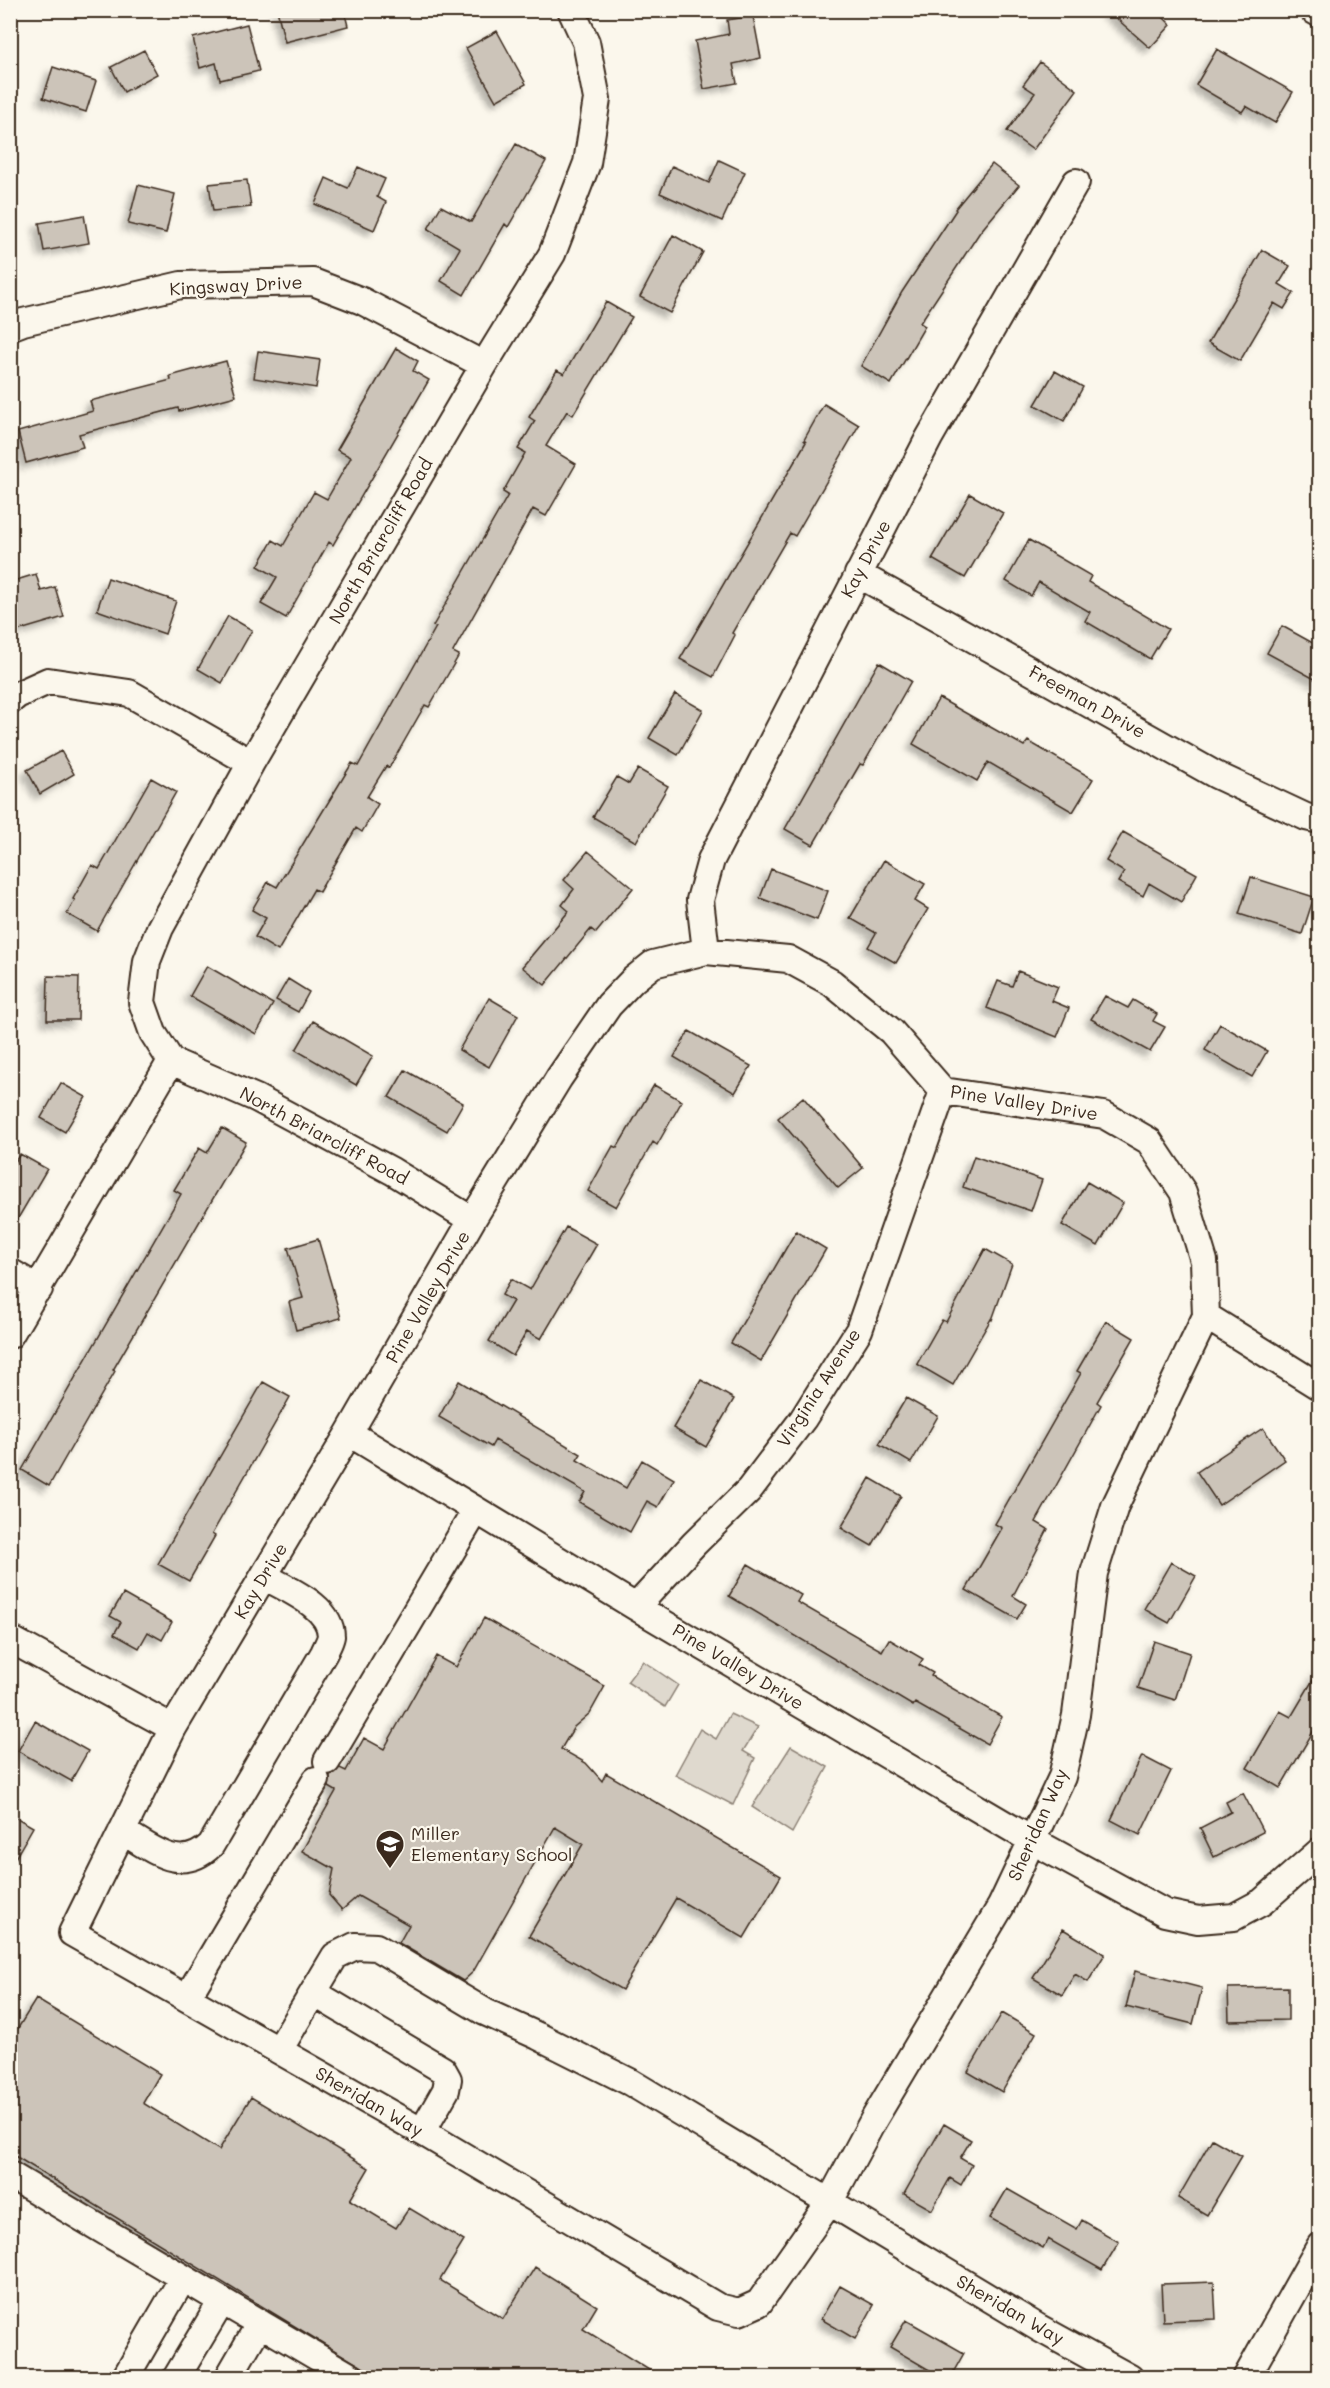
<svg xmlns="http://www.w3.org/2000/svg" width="1330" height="2388" font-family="Mali,sans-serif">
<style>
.green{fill:#dfd9ce;stroke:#8d8276;stroke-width:1.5}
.building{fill:#ccc4b9;stroke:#3b2a1e;stroke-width:1.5;filter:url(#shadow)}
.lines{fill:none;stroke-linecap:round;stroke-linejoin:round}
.minor-casing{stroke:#3b2a1e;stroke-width:30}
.minor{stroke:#fbf7ec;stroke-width:26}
.labels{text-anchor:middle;stroke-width:4.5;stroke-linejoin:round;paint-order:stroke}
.street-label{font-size:18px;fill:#3b2a1e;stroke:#fbf7ec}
.poi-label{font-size:18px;fill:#3b2a1e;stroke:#fbf7ec;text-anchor:start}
</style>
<defs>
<filter id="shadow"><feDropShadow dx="-5.5" dy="5.5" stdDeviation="3" flood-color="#0004"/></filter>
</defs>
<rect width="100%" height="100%" fill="#fbf7ec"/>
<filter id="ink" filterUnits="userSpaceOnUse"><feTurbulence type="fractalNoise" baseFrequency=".0167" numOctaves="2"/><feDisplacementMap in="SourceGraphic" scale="12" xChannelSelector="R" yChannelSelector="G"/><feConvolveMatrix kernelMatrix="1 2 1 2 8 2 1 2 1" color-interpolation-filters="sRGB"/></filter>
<g filter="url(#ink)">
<path class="green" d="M 643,1661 L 678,1685 L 665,1707 L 627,1682 Z
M 730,1714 L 758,1727 L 743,1751 L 755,1758 L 733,1805 L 675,1775 L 700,1729 L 716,1739 Z
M 791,1746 L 828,1767 L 792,1833 L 752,1807 Z"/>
<path class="building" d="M 277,10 L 344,10 L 348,26 L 285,42 Z
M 1107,10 L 1156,10 L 1171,25 L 1150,48 Z
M 753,16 L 761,58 L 733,64 L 737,83 L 704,89 L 695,41 L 729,34 L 727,20 Z
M 247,24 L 259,71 L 220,80 L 216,63 L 200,68 L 193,38 Z
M 497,31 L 526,84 L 496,101 L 466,48 Z
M 1217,49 L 1293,92 L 1275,123 L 1246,106 L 1242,112 L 1196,85 Z
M 144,50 L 157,74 L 124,92 L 111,67 Z
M 1040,62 L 1077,90 L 1033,150 L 1007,131 L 1035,93 L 1023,85 Z
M 53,67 L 96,81 L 86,112 L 43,98 Z
M 516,144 L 546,161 L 508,227 L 505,224 L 464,295 L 441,281 L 460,248 L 428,229 L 441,206 L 471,222 Z
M 719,160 L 745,172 L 722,221 L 660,193 L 672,166 L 709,183 Z
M 992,164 L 1019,185 L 980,232 L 920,323 L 925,326 L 891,384 L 861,366 L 902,292 L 956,210 L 955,209 Z
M 358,167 L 385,179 L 377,197 L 386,202 L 374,230 L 315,204 L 326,178 L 348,188 Z
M 247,180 L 251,207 L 213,211 L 209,184 Z
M 138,185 L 175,194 L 166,233 L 128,224 Z
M 84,215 L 89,243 L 44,251 L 39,223 Z
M 673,235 L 703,252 L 670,313 L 640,297 Z
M 1262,250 L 1290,266 L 1279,284 L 1294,293 L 1284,309 L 1274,303 L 1240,361 L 1208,343 Z
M 606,302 L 632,317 L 573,415 L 567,411 L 546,446 L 576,464 L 546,516 L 533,509 L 453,652 L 459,655 L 429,707 L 425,705 L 389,768 L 386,766 L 367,797 L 378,804 L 362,832 L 356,828 L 319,892 L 314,889 L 278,951 L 255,937 L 266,918 L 252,910 L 268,882 L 277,887 L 352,763 L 358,766 L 436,627 L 433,626 L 508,495 L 503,492 L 525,453 L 518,449 L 535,421 L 529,417 L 557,370 L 564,374 Z
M 396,348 L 418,361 L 413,371 L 429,380 L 333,545 L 329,542 L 286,618 L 261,604 L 277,577 L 258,566 L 273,540 L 283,546 L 314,492 L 327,499 L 351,457 L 337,450 Z
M 258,351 L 320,360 L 316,388 L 254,378 Z
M 226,361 L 236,396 L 179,411 L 178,408 L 79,434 L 83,447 L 26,463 L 18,432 L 93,411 L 90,401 L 171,380 L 170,376 Z
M 1055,371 L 1083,387 L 1064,421 L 1035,405 Z
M 824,404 L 859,425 L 795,536 L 790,533 L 732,633 L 735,635 L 713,677 L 680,659 L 806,442 L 804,440 Z
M 970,494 L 1003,513 L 965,578 L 932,559 Z
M 1029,540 L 1091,576 L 1088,582 L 1168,629 L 1150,659 L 1085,621 L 1090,612 L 1039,582 L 1031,596 L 1006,581 Z
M 36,574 L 41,591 L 55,587 L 64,617 L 10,633 L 10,582 Z
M 108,578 L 176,601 L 165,634 L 97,610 Z
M 228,616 L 252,630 L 222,683 L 198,669 Z
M 1282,626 L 1320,647 L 1320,682 L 1267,653 Z
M 879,662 L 911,681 L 863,765 L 860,764 L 813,845 L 785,829 Z
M 675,694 L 703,710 L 678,755 L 649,738 Z
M 939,698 L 1024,746 L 1028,741 L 1093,779 L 1073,812 L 988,762 L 977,781 L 913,744 Z
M 61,751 L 74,774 L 40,794 L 27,770 Z
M 638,769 L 668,786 L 636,842 L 593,817 L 617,777 L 629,784 Z
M 151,778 L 176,792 L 97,931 L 67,914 L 75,900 L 73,899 L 92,865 L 99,869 Z
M 1123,832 L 1197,874 L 1181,902 L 1149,883 L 1143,896 L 1118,882 L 1124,872 L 1106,861 Z
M 588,851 L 633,888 L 596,933 L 591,929 L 545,985 L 522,967 L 569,911 L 562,905 L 574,889 L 564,880 Z
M 884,860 L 925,884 L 915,901 L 928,909 L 896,963 L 868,947 L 876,933 L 850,918 Z
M 771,869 L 828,891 L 817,920 L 760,898 Z
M 1251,877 L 1314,897 L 1302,934 L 1239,914 Z
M 207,966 L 273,1004 L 256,1034 L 190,996 Z
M 1018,971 L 1058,987 L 1052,1001 L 1069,1008 L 1057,1037 L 987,1008 L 998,981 L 1012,986 Z
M 48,976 L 79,977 L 78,1020 L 47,1020 Z
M 288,979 L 309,992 L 298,1012 L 276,1000 Z
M 1105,996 L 1128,1008 L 1133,1000 L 1157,1014 L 1153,1021 L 1165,1027 L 1150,1052 L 1091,1019 Z
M 489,998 L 518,1015 L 489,1067 L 459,1050 Z
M 313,1021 L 373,1056 L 356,1085 L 296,1050 Z
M 1220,1024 L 1267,1051 L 1252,1077 L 1205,1050 Z
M 689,1031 L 751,1066 L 735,1093 L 674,1057 Z
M 405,1070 L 463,1103 L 447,1131 L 389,1097 Z
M 61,1083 L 86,1097 L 65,1132 L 41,1118 Z
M 654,1085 L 682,1101 L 657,1145 L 653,1142 L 616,1207 L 588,1191 L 613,1146 L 617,1148 Z
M 803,1097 L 863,1168 L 838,1188 L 778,1118 Z
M 222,1128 L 246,1142 L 113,1370 L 115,1371 L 49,1486 L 22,1470 L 181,1194 L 174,1190 L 199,1148 L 207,1153 Z
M 20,1154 L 47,1169 L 10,1232 L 10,1169 Z
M 974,1156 L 1042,1180 L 1031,1211 L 963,1187 Z
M 1087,1182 L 1123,1203 L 1098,1246 L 1062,1225 Z
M 566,1227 L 597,1244 L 541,1339 L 527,1331 L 513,1356 L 489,1341 L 513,1301 L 502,1295 L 511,1279 L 530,1290 Z
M 796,1231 L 826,1249 L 761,1361 L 731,1343 Z
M 318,1239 L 341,1318 L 296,1330 L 289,1302 L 303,1298 L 288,1248 Z
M 985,1249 L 1012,1264 L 992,1320 L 991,1319 L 953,1385 L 917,1364 L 942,1320 L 946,1322 Z
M 1106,1321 L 1134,1338 L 1097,1402 L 1101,1405 L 1036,1522 L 1048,1529 L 1013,1596 L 1026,1604 L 1017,1619 L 966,1590 L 1002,1528 L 995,1524 L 1081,1373 L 1077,1371 Z
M 701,1380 L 734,1399 L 706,1447 L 673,1428 Z
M 459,1381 L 581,1454 L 577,1460 L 626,1488 L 642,1460 L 674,1479 L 658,1507 L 647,1501 L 630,1532 L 579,1502 L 585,1492 L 495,1440 L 491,1447 L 439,1417 Z
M 263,1382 L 290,1397 L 212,1534 L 215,1536 L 189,1581 L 158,1564 Z
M 906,1398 L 938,1416 L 911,1463 L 879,1444 Z
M 1263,1428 L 1285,1460 L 1219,1505 L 1197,1472 Z
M 870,1478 L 901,1496 L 872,1546 L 841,1528 Z
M 1171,1562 L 1196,1576 L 1169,1623 L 1144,1609 Z
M 748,1564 L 801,1595 L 797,1602 L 882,1651 L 889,1639 L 923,1659 L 919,1665 L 933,1673 L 931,1676 L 1002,1717 L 987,1744 L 915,1703 L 913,1706 L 729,1596 Z
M 123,1594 L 172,1622 L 162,1640 L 148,1632 L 139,1648 L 114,1634 L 121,1622 L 110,1616 Z
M 484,1618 L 605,1686 L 590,1713 L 574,1727 L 561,1749 L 586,1763 L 602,1781 L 606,1773 L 781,1876 L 744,1938 L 676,1898 L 622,1990 L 529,1936 L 583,1844 L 555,1827 L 473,1972 L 463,1981 L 399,1943 L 409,1925 L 358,1896 L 342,1910 L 329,1895 L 334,1869 L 302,1851 L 336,1791 L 329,1787 L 330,1775 L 340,1768 L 346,1771 L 364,1738 L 384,1749 L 436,1656 L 456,1667 Z
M 1154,1641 L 1190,1653 L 1175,1700 L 1138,1688 Z
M 1320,1668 L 1320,1720 L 1280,1788 L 1247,1768 L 1280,1711 L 1291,1717 Z
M 35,1721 L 88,1751 L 71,1781 L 18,1751 Z
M 1142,1756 L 1171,1771 L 1140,1835 L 1111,1820 Z
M 1243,1793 L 1263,1832 L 1214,1857 L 1200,1828 L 1231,1812 L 1226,1802 Z
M 10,1814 L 33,1827 L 10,1867 Z
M 1063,1929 L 1105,1954 L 1088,1982 L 1075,1974 L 1062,1995 L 1033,1978 Z
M 1135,1971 L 1202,1988 L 1193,2024 L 1126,2007 Z
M 1288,1987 L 1288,2020 L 1229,2021 L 1228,1988 Z
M 36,1999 L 160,2074 L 143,2103 L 219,2150 L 251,2097 L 369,2168 L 350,2200 L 396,2228 L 409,2208 L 464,2241 L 440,2280 L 503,2319 L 535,2267 L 597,2306 L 583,2329 L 662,2378 L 380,2378 L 10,2153 L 10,2041 Z
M 1002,2013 L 1036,2033 L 1002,2092 L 968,2072 Z
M 944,2124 L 971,2140 L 960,2158 L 972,2165 L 961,2185 L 950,2178 L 932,2210 L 904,2194 Z
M 1212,2139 L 1242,2156 L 1207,2215 L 1178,2198 Z
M 1007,2189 L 1077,2229 L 1082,2220 L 1119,2242 L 1102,2270 L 1048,2239 L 1043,2248 L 990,2218 Z
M 1214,2282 L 1216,2319 L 1163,2321 L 1161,2284 Z
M 840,2286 L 874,2305 L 855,2339 L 821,2319 Z
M 906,2320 L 964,2353 L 950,2378 L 943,2378 L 890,2347 Z"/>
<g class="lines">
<g class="minor-casing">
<path id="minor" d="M 1313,10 L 1320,14
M 10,327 L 23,322 L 181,285 L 313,282 L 362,301 L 484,365
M 858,574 L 1216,775 L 1306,817 L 1320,820
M 10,701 L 17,695 L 48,681 L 129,693 L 251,763
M 706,951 L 700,900 L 711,860 L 929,438 L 1076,182
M 472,1220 L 392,1171 L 256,1098 L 171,1061 L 153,1033 L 142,1002 L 147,961 L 160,928 L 251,763 L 484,365 L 552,254 L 587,163 L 597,99 L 586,42 L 571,10
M 10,1272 L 39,1289
M 1206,1316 L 1115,1506 L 1094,1573 L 1076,1715 L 1062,1777 L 1001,1906 L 874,2119 L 829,2203 L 759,2303 L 739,2312 L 718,2307 L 426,2134 L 72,1933 L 173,1728 L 349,1433 L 472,1220 L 559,1078 L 609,1005 L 633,980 L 653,964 L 706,951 L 788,959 L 832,983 L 891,1031 L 943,1091 L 1104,1115 L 1149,1141 L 1183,1192 L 1204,1261 L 1206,1316 L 1320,1387
M 10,1335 L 171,1061
M 349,1433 L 636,1607 L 1033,1841 L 1165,1913 L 1198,1920 L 1234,1917 L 1262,1902 L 1320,1851
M 636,1607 L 694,1544 L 749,1490 L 803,1419 L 859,1330 L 943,1091
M 10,1639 L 173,1728
M 327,1761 L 476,1510
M 122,1831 C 152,1848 180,1875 211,1845 L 324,1653 C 326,1648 330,1642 331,1636 C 331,1606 286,1589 264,1576
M 314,1993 L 443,2070 L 448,2079 L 446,2090 L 422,2132
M 187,1998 L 316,1780
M 279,2050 L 335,1956 L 355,1946 L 376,1947 L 485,2012 L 538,2036 L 630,2082 L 1039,2328 L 1130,2378
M 10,2175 L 222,2301
M 125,2378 L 183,2278
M 176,2378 L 222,2301 L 353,2378
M 228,2378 L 260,2323
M 1246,2378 L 1320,2246"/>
</g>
<use href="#minor" class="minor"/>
</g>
</g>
<defs>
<g id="school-pin" transform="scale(1.5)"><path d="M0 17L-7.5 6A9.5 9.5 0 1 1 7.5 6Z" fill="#3b2a1e" stroke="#fbf7ec"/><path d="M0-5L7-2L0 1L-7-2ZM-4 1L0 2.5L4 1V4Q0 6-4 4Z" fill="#fff"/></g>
</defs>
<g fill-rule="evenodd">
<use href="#school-pin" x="390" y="1844"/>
</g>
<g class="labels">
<g class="street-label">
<text transform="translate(236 286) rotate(-3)" y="6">Kingsway Drive</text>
<text transform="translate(381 541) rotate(-60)" y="6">North Briarcliff Road</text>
<text transform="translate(866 559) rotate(-62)" y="6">Kay Drive</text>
<text transform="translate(1087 702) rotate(29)" y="6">Freeman Drive</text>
<text transform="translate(1024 1103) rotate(9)" y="6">Pine Valley Drive</text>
<text transform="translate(324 1136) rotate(28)" y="6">North Briarcliff Road</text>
<text transform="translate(428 1297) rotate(-60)" y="6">Pine Valley Drive</text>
<text transform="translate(819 1388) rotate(-57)" y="6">Virginia Avenue</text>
<text transform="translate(261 1581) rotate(-59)" y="6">Kay Drive</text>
<text transform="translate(738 1667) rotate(31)" y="6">Pine Valley Drive</text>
<text transform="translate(1038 1825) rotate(-66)" y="6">Sheridan Way</text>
<text transform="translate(369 2102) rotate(30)" y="6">Sheridan Way</text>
<text transform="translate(1010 2310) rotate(30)" y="6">Sheridan Way</text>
</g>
<g class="poi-label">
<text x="411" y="1840">Miller<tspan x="411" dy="21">Elementary School</tspan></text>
</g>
</g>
<rect width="1330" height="2388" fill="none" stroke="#fbf7ec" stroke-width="36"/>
<rect x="18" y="18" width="1294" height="2352" fill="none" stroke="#3b2a1e" stroke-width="2" filter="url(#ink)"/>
</svg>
